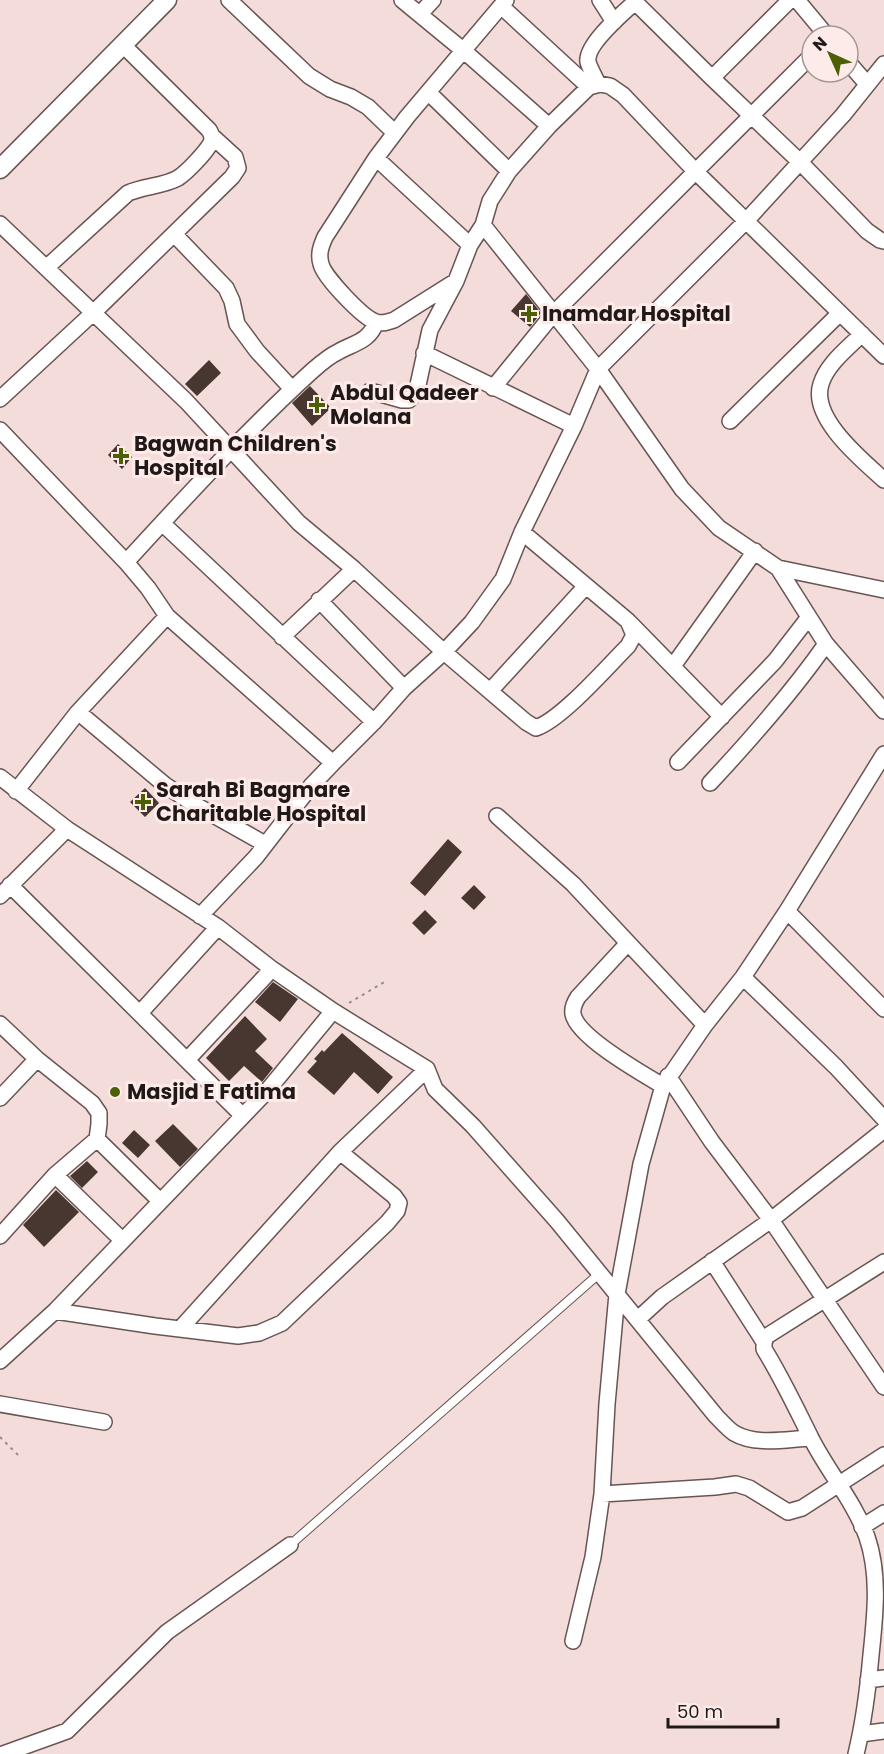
<svg xmlns="http://www.w3.org/2000/svg" width="884" height="1754" font-family="Poppins,sans-serif">
<style>
.building{fill:#473730}
.lines{fill:none;stroke-linecap:round;stroke-linejoin:round}
.service-casing{stroke:#685553;stroke-width:10}
.minor-casing{stroke:#685553;stroke-width:18}
.tertiary-casing{stroke:#685553;stroke-width:21}
.path{stroke:#9c8b89;stroke-width:2;stroke-dasharray:3 4.5;stroke-linecap:butt}
.service{stroke:#fff;stroke-width:8}
.minor{stroke:#fff;stroke-width:15}
.tertiary{stroke:#fff;stroke-width:18}
.poi-dot{fill:#4d5f05;stroke:#fdebe9;stroke-width:2}
.labels{text-anchor:middle;stroke-width:6;stroke-linejoin:round;paint-order:stroke}
.poi-label{font-size:21px;font-weight:bold;fill:#211918;stroke:#fdebe9;text-anchor:start}
</style>
<rect width="100%" height="100%" fill="#f3dcda"/>
<path class="building" d="M 526,294 L 541,313 L 530,327 L 511,311 Z
M 209,360 L 221,373 L 197,396 L 185,384 Z
M 310,386 L 331,408 L 312,426 L 292,403 Z
M 118,444 L 132,457 L 122,469 L 108,455 Z
M 145,788 L 159,803 L 145,817 L 130,802 Z
M 448,839 L 462,852 L 425,896 L 410,883 Z
M 474,885 L 486,897 L 474,910 L 461,898 Z
M 425,910 L 437,922 L 424,935 L 412,923 Z
M 273,982 L 298,999 L 280,1022 L 255,1002 Z
M 245,1016 L 267,1039 L 255,1051 L 273,1068 L 262,1082 L 244,1066 L 229,1081 L 206,1058 Z
M 342,1033 L 393,1077 L 378,1094 L 354,1072 L 334,1095 L 307,1072 L 317,1061 L 314,1059 L 322,1050 L 324,1052 Z
M 173,1124 L 198,1149 L 180,1167 L 155,1141 Z
M 134,1130 L 150,1145 L 138,1158 L 122,1143 Z
M 87,1161 L 98,1172 L 82,1188 L 70,1176 Z
M 56,1190 L 79,1212 L 44,1247 L 23,1225 Z"/>
<g class="lines">
<g class="service-casing">
<path id="service" d="M 290,1545 L 600,1273"/>
</g>
<g class="minor-casing">
<path id="minor" d="M 229,0 L 309,76 L 330,89 L 351,97 L 368,107 L 395,133
M 402,0 L 464,51 L 549,126
M 600,0 L 614,22
M 797,0 L 827,36
M 501,6 L 589,87
M 420,14 L 433,0
M 848,62 L 867,84
M 712,78 L 790,0
M 598,84 C 595,77 590,69 588,62 C 585,45 623,13 635,2 L 712,78 L 799,161 L 867,231 L 880,240 L 884,241
M 428,92 L 509,171
M 376,158 L 470,245
M 0,224 L 186,401 L 299,523 L 354,569 L 444,652 L 526,722 L 536,728 C 562,719 607,667 628,646 L 634,635 L 628,621 L 522,532
M 174,234 L 226,288 L 232,301 L 237,324 L 257,351 L 292,389
M 46,268 L 128,193 C 144,186 164,186 178,178 C 186,173 211,148 212,139 C 212,135 211,133 209,130 L 123,45
M 456,281 L 394,320 C 388,322 382,324 376,322 C 363,318 324,277 321,264 C 318,254 321,246 325,237 L 376,158 L 407,117 L 506,0
M 862,334 C 847,349 827,364 821,384 C 810,418 862,460 884,480
M 424,353 L 574,426
M 884,356 L 696,172 L 623,95 L 610,86 L 600,84 L 589,87 L 549,126 L 509,171 L 490,201 L 483,225 L 598,369 L 682,489 L 719,528 L 778,568 L 826,644 L 884,711
M 493,388 L 554,313 L 812,55
M 370,391 L 402,400 L 409,400 L 414,395 L 418,385 L 430,330 L 456,281 L 470,245 L 483,225
M 0,399 L 93,313 L 232,177 L 238,168 L 235,157 L 212,136
M 730,421 L 840,313
M 0,430 L 126,562 L 148,588 L 167,616
M 162,523 L 374,722
M 126,562 C 186,497 246,431 312,371 C 320,364 329,356 338,352 C 354,343 370,341 376,322
M 778,568 L 884,590
M 319,600 L 404,688
M 630,623 L 722,717
M 282,637 L 354,569
M 673,666 L 755,551
M 491,690 L 585,587
M 78,712 L 165,785 L 192,803 L 265,844
M 678,762 L 775,661 L 809,617
M 0,777 L 67,829 L 218,927 L 272,969 L 333,1011 L 427,1069 L 435,1089 L 473,1126 L 557,1221 L 716,1416 C 722,1422 728,1429 734,1433 C 756,1446 787,1439 811,1438
M 710,783 C 751,739 791,694 826,644
M 16,791 L 78,712 L 167,616 L 333,763
M 497,816 L 573,884 L 705,1025
M 10,885 L 243,1116
M 0,896 L 67,829
M 787,911 L 884,1009
M 200,916 L 256,857 L 311,786 L 333,763 L 374,722 L 404,688 L 444,652 L 472,622 L 503,579 L 522,532 L 574,426 L 598,369 L 746,221 L 843,115 L 884,64
M 628,943 L 578,997 C 575,1002 572,1007 573,1014 C 577,1037 643,1074 663,1086
M 743,977 L 836,1067 L 884,1119
M 140,1013 L 218,927
M 0,1024 L 37,1059 L 0,1098
M 187,1060 L 272,969
M 668,1076 L 712,1142 L 771,1220 L 884,1387
M 97,1139 L 160,1201
M 55,1175 L 122,1240
M 0,1236 L 55,1175 L 97,1139 L 99,1124 L 99,1113 L 92,1103 L 37,1059
M 712,1261 L 764,1342
M 55,1311 L 155,1326 L 238,1336 L 259,1333 L 282,1323 L 387,1223 L 397,1211 L 399,1203 L 394,1196 L 340,1152
M 638,1319 L 662,1297 L 771,1220 L 884,1130
M 180,1329 L 340,1152 L 427,1069
M 0,1361 L 55,1311 L 267,1091 L 333,1011
M 0,1404 L 104,1422
M 602,1494 L 715,1487 L 736,1484 L 749,1488 L 788,1512 L 802,1508 L 884,1455
M 862,1527 L 884,1513
M 573,1641 L 593,1557 L 602,1494 L 607,1404 L 617,1294 L 641,1164 L 663,1086 L 705,1025 L 743,977 L 787,911 L 884,754
M 868,1680 L 884,1678
M 861,1734 L 884,1731
M 3,1754 L 67,1731 L 167,1632 L 290,1545
M 856,1754 C 864,1721 868,1689 871,1655 C 875,1616 880,1575 867,1537 C 854,1501 828,1472 811,1438 C 796,1408 782,1378 764,1349 L 764,1342 L 767,1336 L 884,1262"/>
</g>
<g class="tertiary-casing">
<path id="tertiary" d="M 0,169 L 167,0"/>
</g>
<path class="path" d="M 349,1003 L 386,981
M 0,1437 L 19,1456"/>
<use href="#service" class="service"/>
<use href="#minor" class="minor"/>
<use href="#tertiary" class="tertiary"/>
</g>
<g class="poi-dot">
<path d="M526 305h6v6h6v6h-6v6h-6v-6h-6v-6h6z"/>
<path d="M314 396h6v6h6v6h-6v6h-6v-6h-6v-6h6z"/>
<path d="M118 447h6v6h6v6h-6v6h-6v-6h-6v-6h6z"/>
<path d="M140 793h6v6h6v6h-6v6h-6v-6h-6v-6h6z"/>
<circle cx="115" cy="1092" r="6"/>
</g>
<g class="labels">
<g class="poi-label">
<text x="542" y="321">Inamdar Hospital</text>
<text x="330" y="400">Abdul Qadeer<tspan x="330" dy="24">Molana</tspan></text>
<text x="134" y="451">Bagwan Children's<tspan x="134" dy="24">Hospital</tspan></text>
<text x="156" y="797">Sarah Bi Bagmare<tspan x="156" dy="24">Charitable Hospital</tspan></text>
<text x="127" y="1099">Masjid E Fatima</text>
</g>
</g>
<g transform="translate(830 54) rotate(315)"><circle r="28" fill="#fdebe9" stroke="#a59795" stroke-width="1.5"/>
<path d="M0-4.5L10 22L0 15L-10 22Z" fill="#4d5f05"/>
<text y="-9" font-size="16" font-weight="bold" text-anchor="middle" fill="#211918">N</text>
</g>
<path d="M668 1718v9h110v-9" fill="none" stroke="#211918" stroke-width="3"/>
<text x="677" y="1718" font-size="18" fill="#211918" stroke="#fdebe9" stroke-width="4.5" paint-order="stroke">50 m</text>
</svg>
